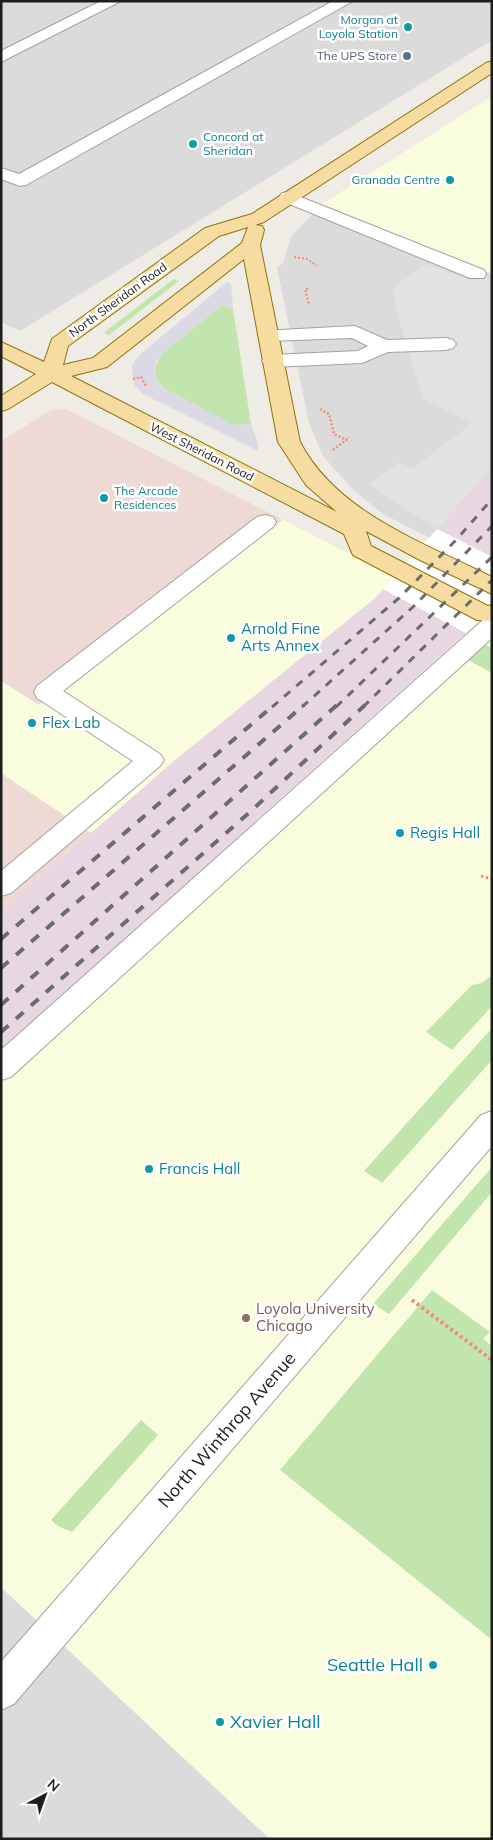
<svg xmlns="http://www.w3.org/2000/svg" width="493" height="1840" font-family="Mulish,sans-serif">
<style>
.residential{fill:#dcdbdb}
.commercial{fill:#eed9d4}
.industrial{fill:#e7d7e2}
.education{fill:#f9fdde}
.grass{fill:#c1e5ad}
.parking{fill:#e2e2e2}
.plaza{fill:#dad9e4}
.pier{fill:#fff}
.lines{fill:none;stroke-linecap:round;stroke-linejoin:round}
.minor-casing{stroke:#a2a2a2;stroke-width:2}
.major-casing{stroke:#8e7409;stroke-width:2}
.path-far3{stroke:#f19072;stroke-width:2;stroke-dasharray:2 2;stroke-linecap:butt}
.path-far2{stroke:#f19072;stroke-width:2.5;stroke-dasharray:2 2;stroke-linecap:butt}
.path-far1{stroke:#f19072;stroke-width:3;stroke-dasharray:2.5 2.5;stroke-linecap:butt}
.path{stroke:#f19072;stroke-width:4;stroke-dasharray:3 3;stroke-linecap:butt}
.minor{fill:#fff;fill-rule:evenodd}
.major{fill:#f6dca1;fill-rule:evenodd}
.rail-far1{stroke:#6c6c6c;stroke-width:3;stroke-dasharray:8 8;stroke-linecap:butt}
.rail{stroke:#6c6c6c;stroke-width:4;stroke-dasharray:10 10;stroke-linecap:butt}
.culture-dot{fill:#0f9aa8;stroke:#fff;stroke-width:2}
.service-dot{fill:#5c6f8a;stroke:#fff;stroke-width:2}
.education-dot{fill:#8d6e63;stroke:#fff;stroke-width:2}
.labels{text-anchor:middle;stroke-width:5;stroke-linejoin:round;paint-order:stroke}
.far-culture-label{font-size:12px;fill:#0d838f;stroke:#fff;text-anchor:end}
.far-service-label{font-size:12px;fill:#4e5e75;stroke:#fff;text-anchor:end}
.far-street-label{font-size:12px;fill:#1e1e1e;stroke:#fff}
.culture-label{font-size:15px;fill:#0d838f;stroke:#fff;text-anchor:start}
.education-label{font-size:15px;fill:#785e54;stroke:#fff;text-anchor:start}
.near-street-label{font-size:18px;fill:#1e1e1e;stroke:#fff}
.near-culture-label{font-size:18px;fill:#0d838f;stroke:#fff;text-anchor:end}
</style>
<rect width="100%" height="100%" fill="#eeece4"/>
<path class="residential" d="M 1,1 L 492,1 L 492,40 L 20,331 L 1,322 Z
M 322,204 L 492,274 L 492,469 L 430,538 L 383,514 L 353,490 L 323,456 L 309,423 L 277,268 L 283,263 L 291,237 Z
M 1,1587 L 270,1839 L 1,1839 Z"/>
<path class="commercial" d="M 66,409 L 283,520 L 39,705 L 1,681 L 1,441 L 51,410 Z
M 1,773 L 91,833 L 1,911 Z"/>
<path class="industrial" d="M 492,469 L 492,557 L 437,529 Z
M 383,589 L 466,633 L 1,1049 L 1,911 L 175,760 L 374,599 Z"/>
<path class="education" d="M 492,96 L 492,274 L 322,204 Z
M 283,520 L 395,577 L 374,599 L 175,760 L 91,833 L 1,773 L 1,681 L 39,705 Z
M 492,600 L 492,1839 L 270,1839 L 1,1587 L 1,1049 L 466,633 Z"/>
<path class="grass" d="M 174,279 L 179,281 L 109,335 L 103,333 Z
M 223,304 L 233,309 L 251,424 L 233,425 L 167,390 C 151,380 153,367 163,353 Z
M 486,645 L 492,648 L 492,673 L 468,660 Z
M 492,975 L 492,1006 L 452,1050 L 426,1032 L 472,985 L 482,983 Z
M 492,1028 L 492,1060 L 382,1183 L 364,1171 Z
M 492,1167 L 492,1192 L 389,1314 L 373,1304 Z
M 432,1290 L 490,1332 L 483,1339 L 492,1346 L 492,1640 L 280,1470 Z
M 141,1420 L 158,1435 L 72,1532 L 58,1526 L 51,1520 Z"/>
<path class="parking" d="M 426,264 L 470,280 L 477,274 L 492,279 L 492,468 L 437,529 L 369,484 L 399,462 L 412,469 L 472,423 L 423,399 L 399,320 L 393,294 L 398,284 Z"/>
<path class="plaza" d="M 227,282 L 231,284 L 233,309 L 223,304 L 163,353 L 156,362 L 155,377 L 160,386 L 167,390 L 233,425 L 251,424 L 258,444 L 258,449 L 256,450 L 143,394 L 135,386 L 133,379 L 132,366 L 138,356 Z"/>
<path class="pier" d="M 437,529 L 492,557 L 492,600 L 466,633 L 383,589 Z"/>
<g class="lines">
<g class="minor-casing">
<path id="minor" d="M 101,1 L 121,1 L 1,62 L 1,51 Z
M 333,1 L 353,1 L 26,185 L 20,186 L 1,179 L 1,168 L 19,174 Z
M 288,192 L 484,270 L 486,274 L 484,278 L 470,278 L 282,201 L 279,197 L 282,193 Z
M 355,326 L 387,340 L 446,338 L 453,340 L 456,344 L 453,348 L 446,350 L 388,352 L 362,363 L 272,367 L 265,365 L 262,361 L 265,357 L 272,355 L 358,351 L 368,346 L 352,338 L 268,341 L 261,339 L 258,335 L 261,331 Z
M 265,515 L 273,517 L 276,522 L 273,527 L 63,691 L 160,754 L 164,760 L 160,766 L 11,893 L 1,896 L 1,871 L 133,761 L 37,698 L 34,692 L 37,686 L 257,517 Z
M 492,617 L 492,638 L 11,1077 L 1,1080 L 1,1050 L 484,619 Z
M 492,1111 L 492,1146 L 14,1704 L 1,1710 L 1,1662 L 481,1115 Z"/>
</g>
<g class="major-casing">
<path id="major" d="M 492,61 L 492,73 L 264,222 L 255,225 L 262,226 L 264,230 L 260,245 L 300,442 C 337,513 424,543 492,577 L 492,594 L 420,560 L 366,531 L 371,546 L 488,606 L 492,605 L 492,621 L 477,620 L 353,555 L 344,534 L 52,382 L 8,409 L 1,411 L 1,396 L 36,374 L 1,356 L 1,342 L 44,362 L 52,339 L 205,228 L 252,214 L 486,63 ZM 248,227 L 242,243 L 93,358 L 63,365 L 68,346 L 219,236 ZM 244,259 L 278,442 L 306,485 L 337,512 L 71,376 L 107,367 Z"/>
</g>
<path class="path-far3" d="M 294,257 L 307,259 L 317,266
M 308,289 L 305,289 L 309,305"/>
<path class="path-far2" d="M 133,379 L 141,377 L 146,386
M 320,409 L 329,414 L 334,434 L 346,440 L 349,437
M 333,450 L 346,440"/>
<path class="path-far1" d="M 481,876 L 492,879"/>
<path class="path" d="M 412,1300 L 492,1360"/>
<use href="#minor" class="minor"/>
<use href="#major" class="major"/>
<path class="rail-far1" d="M 272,707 L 399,598 L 457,539 L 492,499
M 302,707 L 414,606 L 492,526
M 336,707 L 492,557
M 363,707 L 492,580"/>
<path class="rail" d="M 1,939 L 274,705
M 1,968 L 304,705
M 1,1005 L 337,705
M 1,1032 L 251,811 L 365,705"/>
</g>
<g class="culture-dot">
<circle cx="408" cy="27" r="5"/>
<circle cx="193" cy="144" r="5"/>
<circle cx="450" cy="180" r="5"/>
<circle cx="104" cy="498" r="5"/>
<circle cx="231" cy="638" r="5"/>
<circle cx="32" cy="723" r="5"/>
<circle cx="400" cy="833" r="5"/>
<circle cx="149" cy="1169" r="5"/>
<circle cx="433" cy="1665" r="5"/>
<circle cx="220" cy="1722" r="5"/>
</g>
<circle class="service-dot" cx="407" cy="56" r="5"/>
<circle class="education-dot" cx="246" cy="1318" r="5"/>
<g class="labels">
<g class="far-culture-label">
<text x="398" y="24">Morgan at<tspan x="398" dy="14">Loyola Station</tspan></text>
<text x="203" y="141" text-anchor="start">Concord at<tspan x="203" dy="14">Sheridan</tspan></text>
<text x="440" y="184">Granada Centre</text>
<text x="114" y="495" text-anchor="start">The Arcade<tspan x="114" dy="14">Residences</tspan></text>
</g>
<g class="far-service-label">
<text x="397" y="60">The UPS Store</text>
</g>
<g class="far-street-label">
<text transform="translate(118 300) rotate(-36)" y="4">North Sheridan Road</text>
<text transform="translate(202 452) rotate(27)" y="4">West Sheridan Road</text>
</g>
<g class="culture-label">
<text x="241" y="634">Arnold Fine<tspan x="241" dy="17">Arts Annex</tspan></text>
<text x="42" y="728">Flex Lab</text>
<text x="410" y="838">Regis Hall</text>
<text x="159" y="1174">Francis Hall</text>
</g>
<g class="education-label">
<text x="256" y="1314">Loyola University<tspan x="256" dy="17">Chicago</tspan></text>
</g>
<g class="near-street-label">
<text transform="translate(227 1430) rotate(-49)" y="6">North Winthrop Avenue</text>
</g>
<g class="near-culture-label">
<text x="423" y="1671">Seattle Hall</text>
<text x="230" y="1728" text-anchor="start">Xavier Hall</text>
</g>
</g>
<rect width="493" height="1840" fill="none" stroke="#1e1e1e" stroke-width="5"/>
<g transform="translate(45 1795) rotate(41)" stroke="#ffffff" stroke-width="4" paint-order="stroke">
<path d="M0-4L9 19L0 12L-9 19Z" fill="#1e1e1e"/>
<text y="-8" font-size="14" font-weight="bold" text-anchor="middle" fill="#1e1e1e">N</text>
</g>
</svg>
